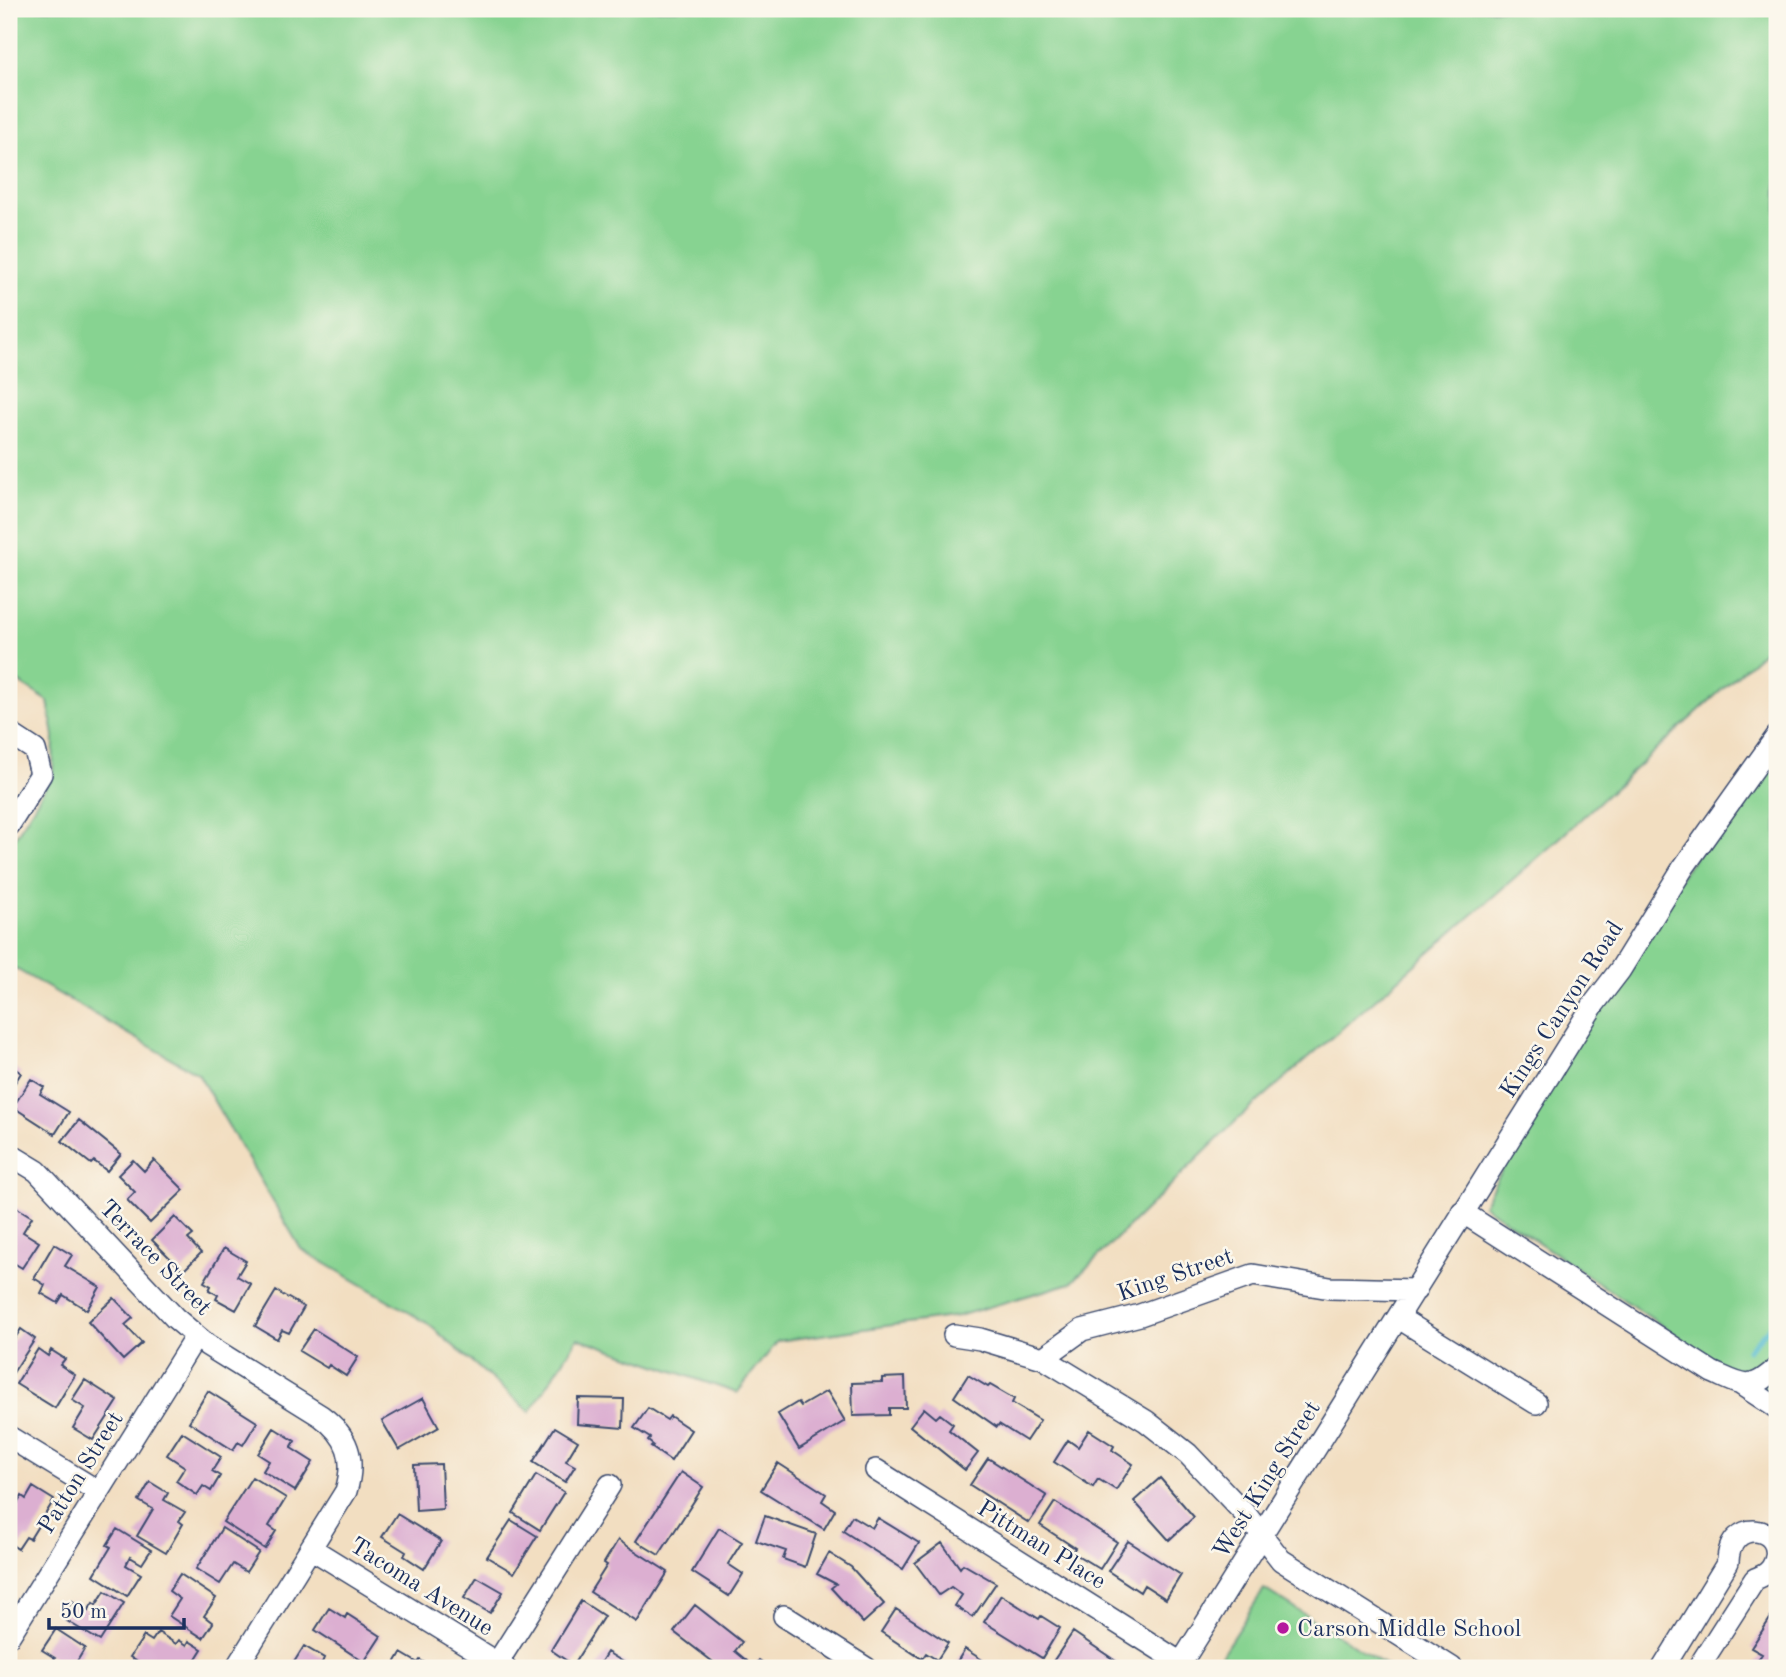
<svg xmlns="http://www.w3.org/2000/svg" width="1786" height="1677" font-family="'Old Standard TT',serif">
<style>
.green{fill:#87d391;stroke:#518178;stroke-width:2}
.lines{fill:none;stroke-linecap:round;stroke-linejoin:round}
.stream{stroke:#52bbd0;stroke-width:5}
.building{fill:#dcafd1}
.minor-casing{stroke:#3b496d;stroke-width:24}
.minor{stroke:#fff;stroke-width:21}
.poi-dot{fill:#b5179e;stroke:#fbf7ec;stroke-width:2.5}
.labels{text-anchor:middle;stroke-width:5;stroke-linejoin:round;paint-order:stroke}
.street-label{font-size:24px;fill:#1b2f5e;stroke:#fbf7ec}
.poi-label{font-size:24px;fill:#1b2f5e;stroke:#fbf7ec;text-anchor:start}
</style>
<rect width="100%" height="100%" fill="#fbf7ec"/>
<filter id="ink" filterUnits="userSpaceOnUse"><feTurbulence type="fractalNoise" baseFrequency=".0143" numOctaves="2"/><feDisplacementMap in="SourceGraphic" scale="14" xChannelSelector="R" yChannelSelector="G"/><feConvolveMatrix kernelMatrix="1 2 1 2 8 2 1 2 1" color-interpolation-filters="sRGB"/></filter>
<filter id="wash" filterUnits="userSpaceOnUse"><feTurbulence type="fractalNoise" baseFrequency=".00686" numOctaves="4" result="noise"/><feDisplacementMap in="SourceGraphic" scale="28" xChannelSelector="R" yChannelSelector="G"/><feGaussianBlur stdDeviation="1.57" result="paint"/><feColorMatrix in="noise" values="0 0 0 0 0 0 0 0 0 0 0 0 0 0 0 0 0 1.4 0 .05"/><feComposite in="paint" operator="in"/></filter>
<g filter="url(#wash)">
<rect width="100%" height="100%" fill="#f2dec1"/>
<path class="green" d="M 9,9 L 1777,9 L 1777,639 L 1551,846 L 1237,1120 L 1071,1283 L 958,1316 L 778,1341 L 737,1393 L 578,1338 L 530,1412 L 427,1323 L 301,1249 L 198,1074 L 9,965 L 9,848 L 53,774 L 54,736 L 48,701 L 9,676 Z
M 1777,736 L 1777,1403 L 1483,1205 L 1594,1004 Z
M 1264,1589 L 1390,1668 L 1213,1668 Z"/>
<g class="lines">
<path class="stream" d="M 1748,1350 L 1777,1319"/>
</g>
<g id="blocks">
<path class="building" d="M 9,1064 L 21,1073 L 9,1092 Z
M 31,1079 L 44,1087 L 40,1094 L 69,1112 L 55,1134 L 13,1107 Z
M 79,1120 L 121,1154 L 107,1171 L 94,1161 L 91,1164 L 62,1141 Z
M 133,1160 L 144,1171 L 154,1160 L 184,1190 L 150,1223 L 127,1200 L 135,1192 L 118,1175 Z
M 11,1204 L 32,1217 L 23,1232 L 39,1242 L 22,1268 L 9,1260 L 9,1207 Z
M 175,1217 L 193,1235 L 188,1239 L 201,1253 L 183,1271 L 152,1240 Z
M 54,1244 L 72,1255 L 65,1266 L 100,1287 L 87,1310 L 63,1295 L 58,1303 L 41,1293 L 45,1285 L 34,1278 Z
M 224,1248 L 246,1261 L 237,1276 L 251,1284 L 236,1310 L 216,1299 L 218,1295 L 209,1290 L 211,1286 L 204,1282 Z
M 276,1291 L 304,1307 L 289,1333 L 282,1330 L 277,1339 L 255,1326 Z
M 114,1298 L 133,1318 L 125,1325 L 142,1343 L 123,1360 L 88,1322 Z
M 21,1329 L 35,1339 L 9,1379 L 9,1338 L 13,1341 Z
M 314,1329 L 358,1357 L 346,1376 L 329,1365 L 327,1368 L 299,1351 Z
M 38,1349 L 48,1356 L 51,1350 L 65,1359 L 60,1365 L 75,1375 L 55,1408 L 16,1384 Z
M 968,1375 L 988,1387 L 990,1385 L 1014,1399 L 1012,1403 L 1040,1420 L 1026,1441 L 999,1424 L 997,1427 L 954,1397 Z
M 905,1377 L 906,1408 L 889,1408 L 889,1415 L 853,1416 L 852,1383 L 882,1382 L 882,1378 Z
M 85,1380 L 118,1401 L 93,1440 L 73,1428 L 85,1408 L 72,1400 Z
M 208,1391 L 257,1422 L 243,1445 L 238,1442 L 233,1450 L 189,1422 Z
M 827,1391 L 845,1421 L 799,1449 L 778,1414 L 798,1402 L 801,1406 Z
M 423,1398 L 439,1427 L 399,1450 L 382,1421 Z
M 578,1398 L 624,1399 L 623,1428 L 577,1424 Z
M 648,1408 L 667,1420 L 670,1416 L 691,1430 L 671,1461 L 651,1447 L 653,1445 L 648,1441 L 650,1438 L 634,1428 Z
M 924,1408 L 936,1418 L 940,1414 L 953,1424 L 949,1430 L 978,1453 L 965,1470 L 910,1426 Z
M 555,1427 L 578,1441 L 566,1461 L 575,1466 L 565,1482 L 533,1462 Z
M 274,1428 L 295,1441 L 291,1448 L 313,1462 L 295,1491 L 263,1471 L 269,1461 L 258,1454 Z
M 1089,1430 L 1114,1446 L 1112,1450 L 1133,1464 L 1116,1490 L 1098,1479 L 1093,1487 L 1054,1462 L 1068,1440 L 1078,1447 Z
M 182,1432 L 221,1457 L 212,1471 L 220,1476 L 211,1491 L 203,1486 L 197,1495 L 176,1481 L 185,1467 L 167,1455 Z
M 988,1458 L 1047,1496 L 1029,1523 L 970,1485 Z
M 778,1463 L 826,1494 L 822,1501 L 835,1510 L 824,1529 L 761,1490 Z
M 441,1464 L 443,1509 L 416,1511 L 414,1465 Z
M 681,1472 L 703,1487 L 659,1555 L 636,1541 Z
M 536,1475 L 564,1492 L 540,1530 L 513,1513 Z
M 252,1477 L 286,1498 L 269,1526 L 276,1531 L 265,1549 L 223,1522 Z
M 1160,1478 L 1194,1517 L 1169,1540 L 1134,1501 Z
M 150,1482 L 168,1493 L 164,1500 L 185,1512 L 179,1521 L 183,1524 L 166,1553 L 137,1536 L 153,1509 L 139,1501 Z
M 33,1487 L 54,1500 L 30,1539 L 26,1537 L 18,1549 L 9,1543 L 9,1514 L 10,1515 L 22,1496 L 26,1499 Z
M 1055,1502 L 1117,1542 L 1100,1569 L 1072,1552 L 1075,1548 L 1040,1525 Z
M 397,1514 L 441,1541 L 424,1569 L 404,1556 L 406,1552 L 382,1537 Z
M 765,1516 L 816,1534 L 805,1567 L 783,1559 L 786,1551 L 756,1541 Z
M 852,1516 L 872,1528 L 878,1518 L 919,1543 L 903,1569 L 843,1531 Z
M 511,1520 L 537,1536 L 514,1573 L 487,1557 Z
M 222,1528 L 259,1552 L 246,1572 L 233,1564 L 220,1584 L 196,1569 Z
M 719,1528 L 742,1542 L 728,1564 L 743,1574 L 729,1596 L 692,1572 Z
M 117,1529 L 151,1550 L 142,1564 L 130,1557 L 126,1565 L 141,1574 L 127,1596 L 94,1575 L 111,1547 L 107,1545 Z
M 618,1540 L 668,1572 L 637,1622 L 590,1592 L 607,1565 L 604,1563 Z
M 1128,1541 L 1181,1575 L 1166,1599 L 1144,1585 L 1140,1592 L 1108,1571 Z
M 942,1543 L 960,1568 L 963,1564 L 996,1583 L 973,1617 L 955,1606 L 962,1595 L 951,1587 L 939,1595 L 915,1563 Z
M 829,1553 L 851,1567 L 884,1604 L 863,1623 L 831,1588 L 836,1584 L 817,1574 Z
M 180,1574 L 216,1598 L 204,1616 L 213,1623 L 203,1638 L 169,1616 L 180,1599 L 169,1591 Z
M 477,1577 L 503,1592 L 490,1613 L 464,1598 Z
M 105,1591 L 124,1603 L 100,1641 L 62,1618 L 72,1601 L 88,1611 L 93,1603 L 96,1605 Z
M 1001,1595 L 1039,1619 L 1041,1616 L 1060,1628 L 1042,1658 L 984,1622 Z
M 581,1601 L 604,1616 L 573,1665 L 551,1650 Z
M 695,1605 L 742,1642 L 735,1651 L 747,1661 L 742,1668 L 721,1668 L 674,1632 Z
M 329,1608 L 345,1618 L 347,1614 L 381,1636 L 364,1662 L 315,1630 Z
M 1777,1608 L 1777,1668 L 1752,1668 L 1762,1654 L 1751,1648 Z
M 896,1609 L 948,1643 L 937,1660 L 926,1653 L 922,1659 L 881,1632 Z
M 56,1629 L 85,1648 L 73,1668 L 49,1668 L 55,1658 L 42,1650 Z
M 158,1632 L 176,1644 L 179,1640 L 187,1645 L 189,1641 L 202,1649 L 190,1668 L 183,1668 L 176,1664 L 173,1668 L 140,1668 L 137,1666 L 139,1663 L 130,1657 L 144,1636 L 152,1641 Z
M 1073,1632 L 1126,1668 L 1060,1668 L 1052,1663 Z
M 304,1646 L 324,1658 L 321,1665 L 326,1668 L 291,1667 Z
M 965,1649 L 995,1668 L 953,1668 Z
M 607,1652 L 633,1668 L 597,1668 Z
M 401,1653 L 418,1663 L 420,1660 L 434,1668 L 392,1668 Z
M 759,1660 L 771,1668 L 753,1668 Z"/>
</g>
</g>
<g filter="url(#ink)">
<use href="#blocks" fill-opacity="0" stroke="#3b496d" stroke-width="2"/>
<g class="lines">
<g class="minor-casing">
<path id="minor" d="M 9,733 L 35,750 L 41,774 L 9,825
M 9,1154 L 37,1171 L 175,1318 L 207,1345 L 321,1416 C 348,1436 356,1458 346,1491 L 236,1668
M 1462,1212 L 1712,1372 C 1744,1386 1749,1393 1777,1368
M 1399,1318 L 1536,1403
M 954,1335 L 980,1339 L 1043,1358 L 1146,1421 L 1188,1454 L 1247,1516 L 1281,1560 L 1452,1668
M 1043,1358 L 1082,1330 L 1140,1315 L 1253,1275 L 1330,1288 L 1416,1290
M 1742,1385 L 1777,1408
M 9,1437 L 99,1492
M 876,1470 L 1181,1663
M 312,1549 L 505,1668
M 784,1616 L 866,1668
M 9,1636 L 196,1336
M 494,1668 L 610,1485
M 1178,1668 L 1594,1004 L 1620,970 L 1683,868 L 1777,736
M 1663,1668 L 1728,1562 C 1729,1516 1786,1526 1775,1561 C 1771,1572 1765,1575 1755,1579 L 1698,1668"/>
</g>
<use href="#minor" class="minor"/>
</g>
</g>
<circle class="poi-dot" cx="1283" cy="1628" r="7"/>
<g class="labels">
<g class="street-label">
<text transform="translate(1561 1009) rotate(-57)" y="8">Kings Canyon Road</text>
<text transform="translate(156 1257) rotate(46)" y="8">Terrace Street</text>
<text transform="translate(1175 1274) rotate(-19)" y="8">King Street</text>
<text transform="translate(80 1472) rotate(-58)" y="8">Patton Street</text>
<text transform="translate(1266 1479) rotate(-58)" y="8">West King Street</text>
<text transform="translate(1042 1544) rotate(32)" y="8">Pittman Place</text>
<text transform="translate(422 1586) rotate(32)" y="8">Tacoma Avenue</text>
</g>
<g class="poi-label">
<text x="1297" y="1636">Carson Middle School</text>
</g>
</g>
<rect width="1786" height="1677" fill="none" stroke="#fbf7ec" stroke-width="35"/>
<path d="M49 1618v10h135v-10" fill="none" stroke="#1b2f5e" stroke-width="3.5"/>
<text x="60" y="1618" font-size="21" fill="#1b2f5e" stroke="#fbf7ec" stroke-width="5" paint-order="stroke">50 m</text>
</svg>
